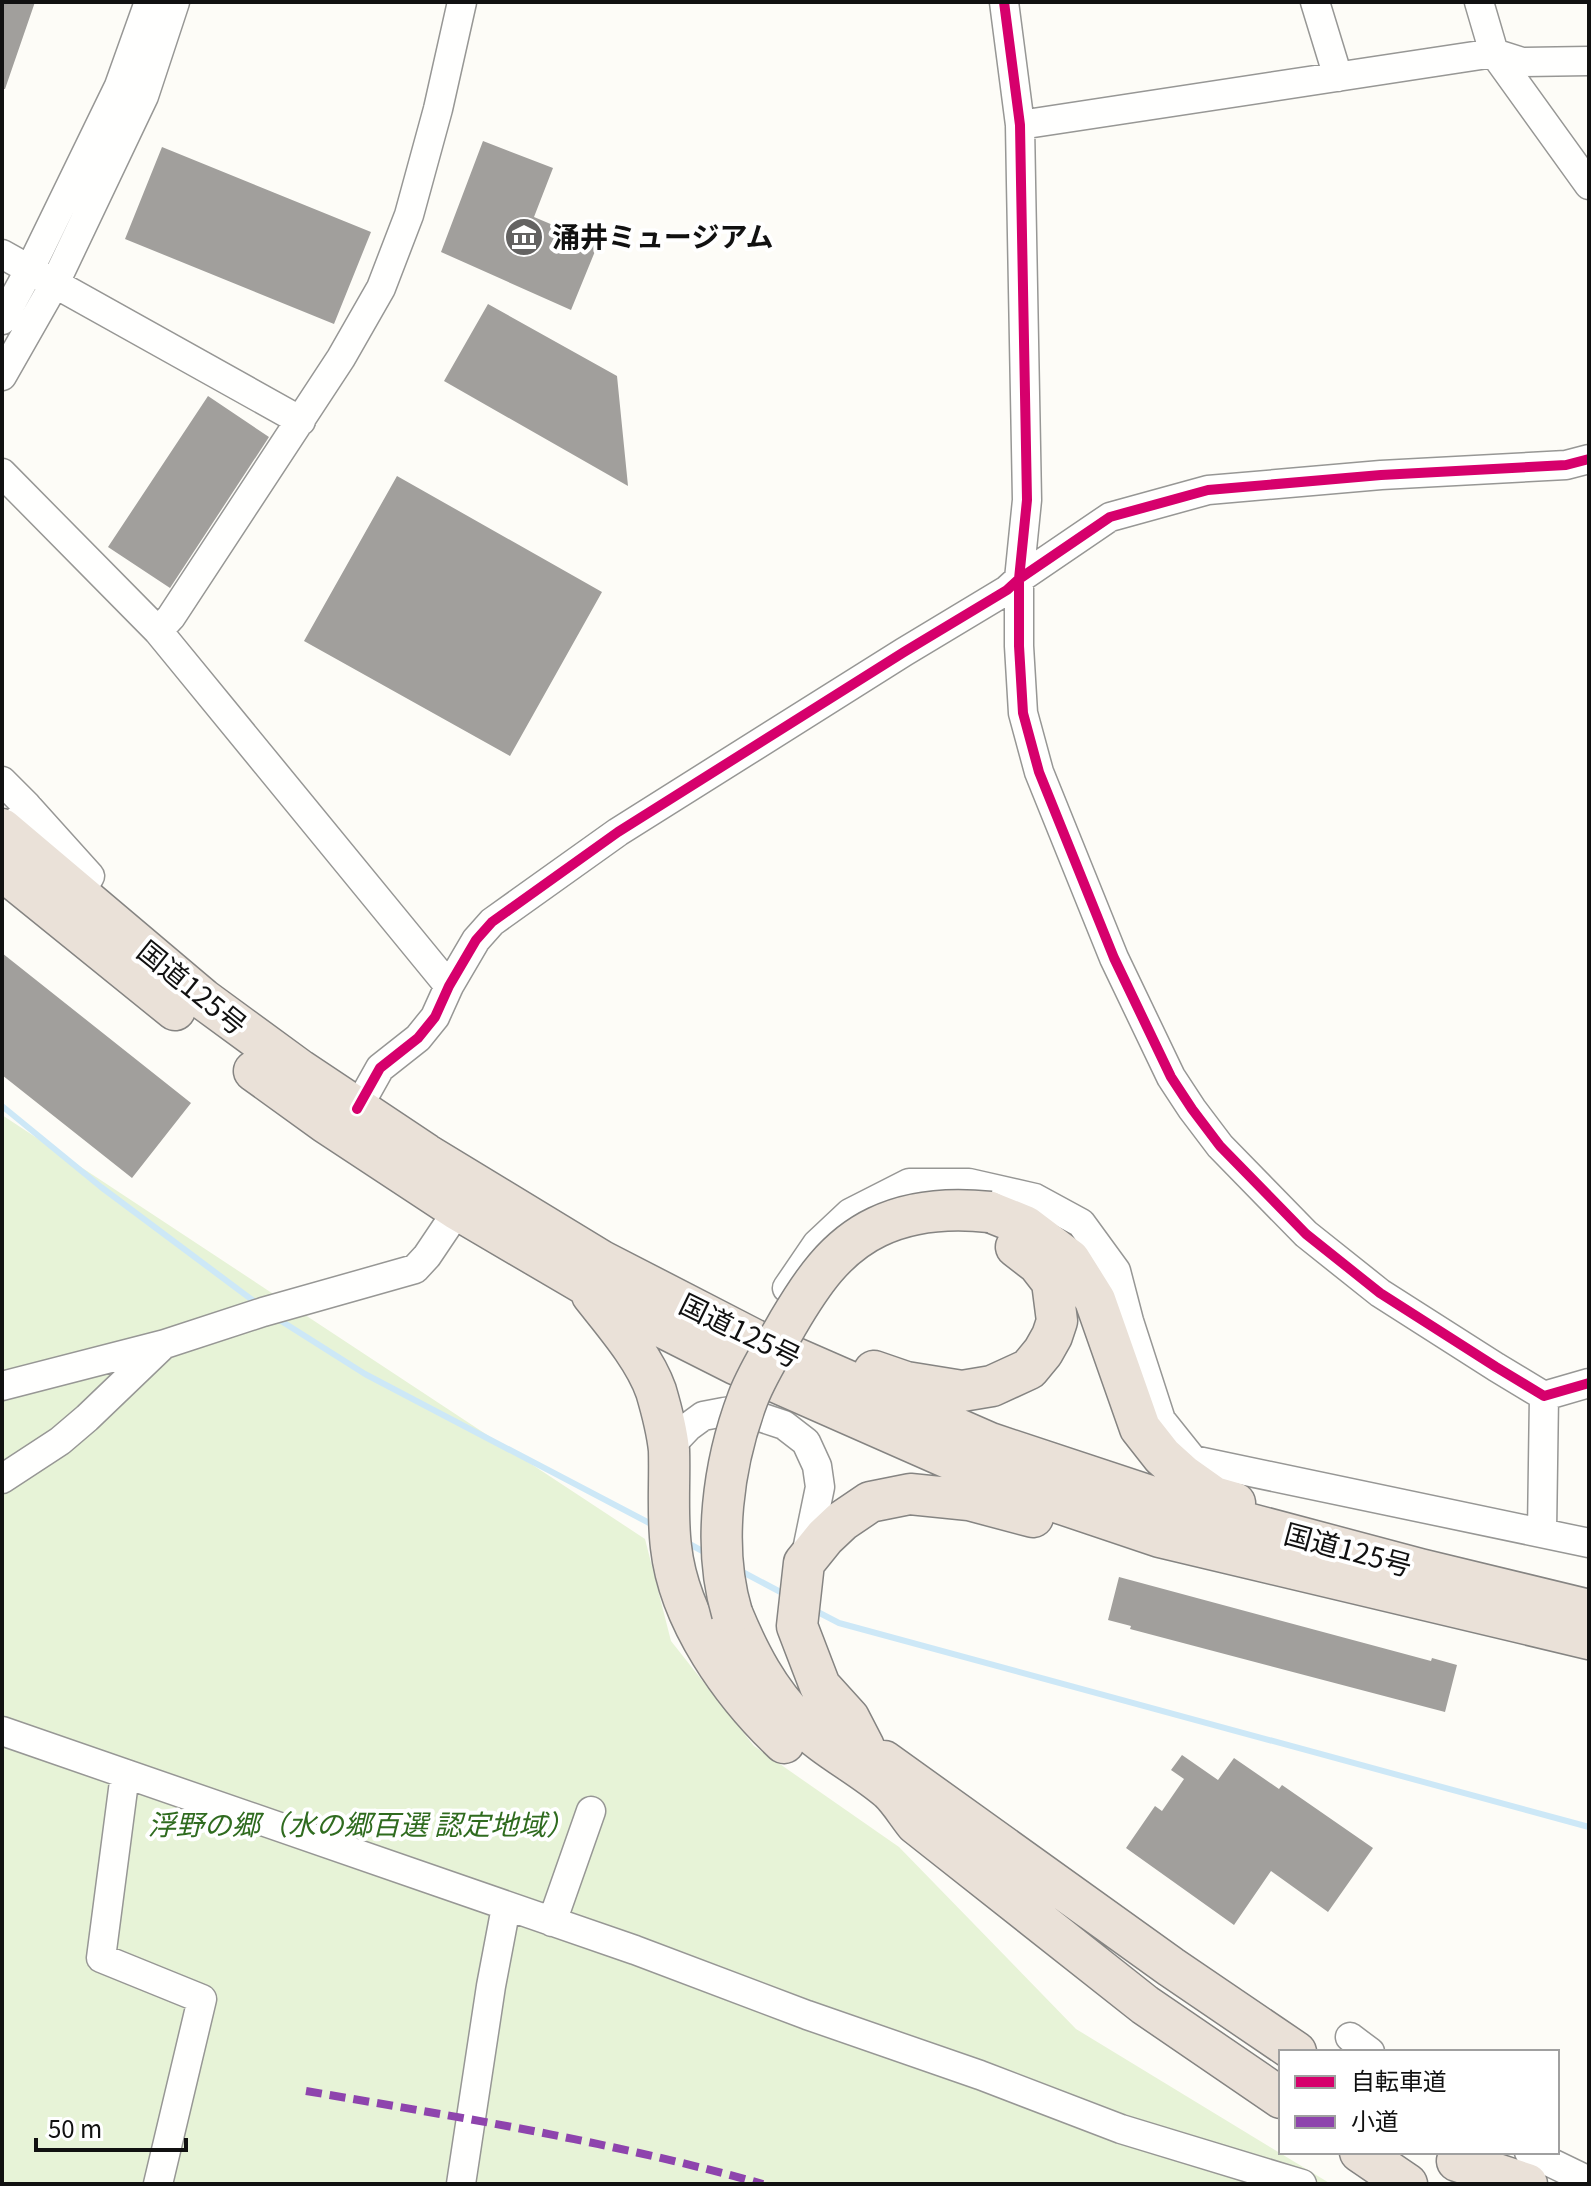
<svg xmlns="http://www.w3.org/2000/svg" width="1591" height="2186" font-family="Georgia,'Noto Sans JP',serif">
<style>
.green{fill:#e7f3d7}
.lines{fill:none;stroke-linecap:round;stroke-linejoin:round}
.stream{stroke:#cde8f7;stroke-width:6}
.building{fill:#a19f9c}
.minor-casing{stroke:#979795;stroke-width:31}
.highway-casing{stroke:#858482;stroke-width:43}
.minor{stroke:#fffffe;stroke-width:28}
.highway{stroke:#eae1d8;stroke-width:40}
.highway-bridge-casing{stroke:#858482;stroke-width:43;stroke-linecap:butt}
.highway-bridge{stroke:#eae1d8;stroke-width:40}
.quiet{stroke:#8e44ad;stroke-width:8;stroke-dasharray:16 8;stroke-linecap:butt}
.cycleway-casing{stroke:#fff;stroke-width:15}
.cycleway{stroke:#d6006c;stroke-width:10}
.labels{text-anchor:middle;stroke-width:8;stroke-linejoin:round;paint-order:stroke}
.poi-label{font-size:28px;font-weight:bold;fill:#111;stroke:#fff;text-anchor:start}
.street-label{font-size:28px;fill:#111;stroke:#fff}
.park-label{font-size:28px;font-style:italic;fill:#2f6b1f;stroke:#fff}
</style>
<rect width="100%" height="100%" fill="#fdfcf7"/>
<path class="green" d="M 2,1115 L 645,1539 L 671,1641 L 754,1746 L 899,1847 L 1076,2029 L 1331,2184 L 2,2184 Z"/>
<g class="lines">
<path class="stream" d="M 2,1106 L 101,1187 L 259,1305
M 278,1319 L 365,1374 L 653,1525
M 684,1541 L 706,1553
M 737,1569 L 788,1596
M 812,1609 L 839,1623 L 1589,1827"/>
</g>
<path class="building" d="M 2,2 L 35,2 L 5,89 L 2,89 Z
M 483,141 L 553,168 L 534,217 L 598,244 L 571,310 L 441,252 Z
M 162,147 L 371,232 L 334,324 L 125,239 Z
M 488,304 L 617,376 L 628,486 L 444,381 Z
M 208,396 L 269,437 L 170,588 L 108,547 Z
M 397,476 L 602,592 L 510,756 L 304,641 Z
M 2,953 L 191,1103 L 132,1178 L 2,1075 Z
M 1119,1577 L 1431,1661 L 1432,1658 L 1457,1665 L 1445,1712 L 1130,1629 L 1131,1626 L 1108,1620 Z
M 1182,1755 L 1218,1780 L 1234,1758 L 1279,1789 L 1282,1785 L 1373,1848 L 1328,1912 L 1271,1871 L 1234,1925 L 1126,1848 L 1155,1806 L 1162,1811 L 1184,1779 L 1171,1770 Z"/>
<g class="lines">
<g class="minor-casing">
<path id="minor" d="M 1004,2 L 1020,125 L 1021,182 L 1027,500 L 1019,579 L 1019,646 L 1023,713 L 1039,772 L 1114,958 L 1171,1077 L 1192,1109 L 1220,1146 L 1306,1234 L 1380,1293 L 1496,1367 L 1544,1396 L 1589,1383
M 1315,2 L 1338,77
M 1479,2 L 1494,53 L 1589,185
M 1020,125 L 1494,53 L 1522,62 L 1589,61
M 2,254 L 301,421
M 2,320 L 30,269 L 119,86 L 149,2
M 2,376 L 55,283 L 144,96 L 175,2
M 2,473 L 158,631 L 449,986
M 158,631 L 171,617 L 341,358 L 381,288 L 409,215 L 438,109 L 462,2
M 2,781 L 27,806 L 18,821
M 27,806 L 90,876 L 79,895
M 357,1109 L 380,1068 L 418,1038 L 435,1017 L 449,986 L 476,940 L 492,922 L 618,832 L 904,652 L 1007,590 L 1019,579 L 1110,517 L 1208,490 L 1381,475 L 1566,465 L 1589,459
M 787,1288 L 817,1244 L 850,1213 L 909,1183 L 969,1183 L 1035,1198 L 1081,1223 L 1116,1271 L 1129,1321 L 1161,1420 L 1193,1460 L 1589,1543
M 2,1386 L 165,1344 L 263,1312 L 415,1269 L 427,1256 L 468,1195
M 669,1447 L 688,1427 L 703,1416 L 724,1412 L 739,1410 L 784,1425 L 806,1442 L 817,1466 L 820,1487 L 806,1555
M 2,1479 L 60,1441 L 87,1418 L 161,1347
M 1542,1532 L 1544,1396
M 2,1731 L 635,1950 L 807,2015 L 980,2075 L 1121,2129 L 1302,2184
M 125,1774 L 101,1958 L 202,1999 L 158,2184
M 552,1922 L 591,1811
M 1350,2037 L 1370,2052
M 1529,2152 L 1589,2181
M 461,2184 L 491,1986 L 506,1907"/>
</g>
<g class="highway-casing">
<path id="highway" d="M 2,829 L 203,999 L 300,1070 L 426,1154 L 602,1261 L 759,1342 L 990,1443 L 1168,1502 L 1420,1569 L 1589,1610
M 2,870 L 175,1010
M 254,1071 L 326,1123 L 458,1210 L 632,1312 L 735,1364 L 1023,1491 L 1160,1537 L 1589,1639
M 990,1212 L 1025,1226 L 1070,1260 L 1095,1300 L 1140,1428 L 1162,1456 L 1183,1475 L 1214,1497 L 1235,1503
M 592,1295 C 614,1323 644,1357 656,1391 C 661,1408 667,1431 669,1450 C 670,1482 667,1515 671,1547 C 679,1620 732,1694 784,1743
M 874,1371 L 906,1382 L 962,1391 L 992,1386 L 1029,1369 L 1043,1352 L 1052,1336 L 1057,1321 L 1052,1282 L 1038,1264 L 1016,1247
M 732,1613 C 749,1654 768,1691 800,1723 C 826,1749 861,1766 889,1790 C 899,1799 907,1813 916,1824 L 1145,2005 L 1281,2098
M 864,1747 L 849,1718 L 820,1686 L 797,1626 L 804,1563 L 825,1537 L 842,1521 L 870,1502 L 910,1494 L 969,1500 L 1033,1517
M 884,1761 L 1171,1967 L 1296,2052
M 1360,2152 L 1407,2184
M 1457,2161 L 1527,2184"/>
</g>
<use href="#minor" class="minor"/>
<use href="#highway" class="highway"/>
<g class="highway-bridge-casing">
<path id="highway-bridge" d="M 732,1613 C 712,1546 723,1464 748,1398 C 758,1372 774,1348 788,1323 C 811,1284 835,1247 877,1227 C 912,1210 953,1208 990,1212"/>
</g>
<use href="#highway-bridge" class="highway-bridge"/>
<path class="quiet" d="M 306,2091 C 459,2117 613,2142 763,2184"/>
<g class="cycleway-casing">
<path id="cycleway" d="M 1004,2 L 1020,125 L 1021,182 L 1027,500 L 1019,579 L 1019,646 L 1023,713 L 1039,772 L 1114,958 L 1171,1077 L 1192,1109 L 1220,1146 L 1306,1234 L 1380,1293 L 1496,1367 L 1544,1396 L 1589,1383
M 357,1109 L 380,1068 L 418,1038 L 435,1017 L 449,986 L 476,940 L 492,922 L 618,832 L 904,652 L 1007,590 L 1019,579 L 1110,517 L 1208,490 L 1381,475 L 1566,465 L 1589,459"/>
</g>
<use href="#cycleway" class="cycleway"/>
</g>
<defs>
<g id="museum-disc" transform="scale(2)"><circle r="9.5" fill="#646362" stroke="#fff"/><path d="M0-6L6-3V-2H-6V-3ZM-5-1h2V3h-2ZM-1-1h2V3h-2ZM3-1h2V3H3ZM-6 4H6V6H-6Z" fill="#fff"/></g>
</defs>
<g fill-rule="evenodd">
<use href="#museum-disc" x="524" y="237"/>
</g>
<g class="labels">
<g class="poi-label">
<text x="552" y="247">涌井ミュージアム</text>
</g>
<g class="street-label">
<text transform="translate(192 988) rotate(39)" y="10">国道125号</text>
<text transform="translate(740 1331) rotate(26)" y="10">国道125号</text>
<text transform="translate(1348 1550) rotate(15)" y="10">国道125号</text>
</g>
<g class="park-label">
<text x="361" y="1835">浮野の郷（水の郷百選 認定地域）</text>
</g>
</g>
<rect width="1591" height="2186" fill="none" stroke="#111111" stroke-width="8"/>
<rect x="1279" y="2050" width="280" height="104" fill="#ffffff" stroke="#a0a0a0" stroke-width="2"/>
<rect x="1295" y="2076" width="40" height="12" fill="#d6006c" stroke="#a0a0a0" stroke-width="2"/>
<text x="1351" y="2090" font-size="24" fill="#111111">自転車道</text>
<rect x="1295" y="2116" width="40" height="12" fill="#8e44ad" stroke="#a0a0a0" stroke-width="2"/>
<text x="1351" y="2130" font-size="24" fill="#111111">小道</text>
<path d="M36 2138v12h150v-12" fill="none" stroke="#111111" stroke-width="4"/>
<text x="48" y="2138" font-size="24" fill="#111111" stroke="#ffffff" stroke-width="6" paint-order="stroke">50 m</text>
</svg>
